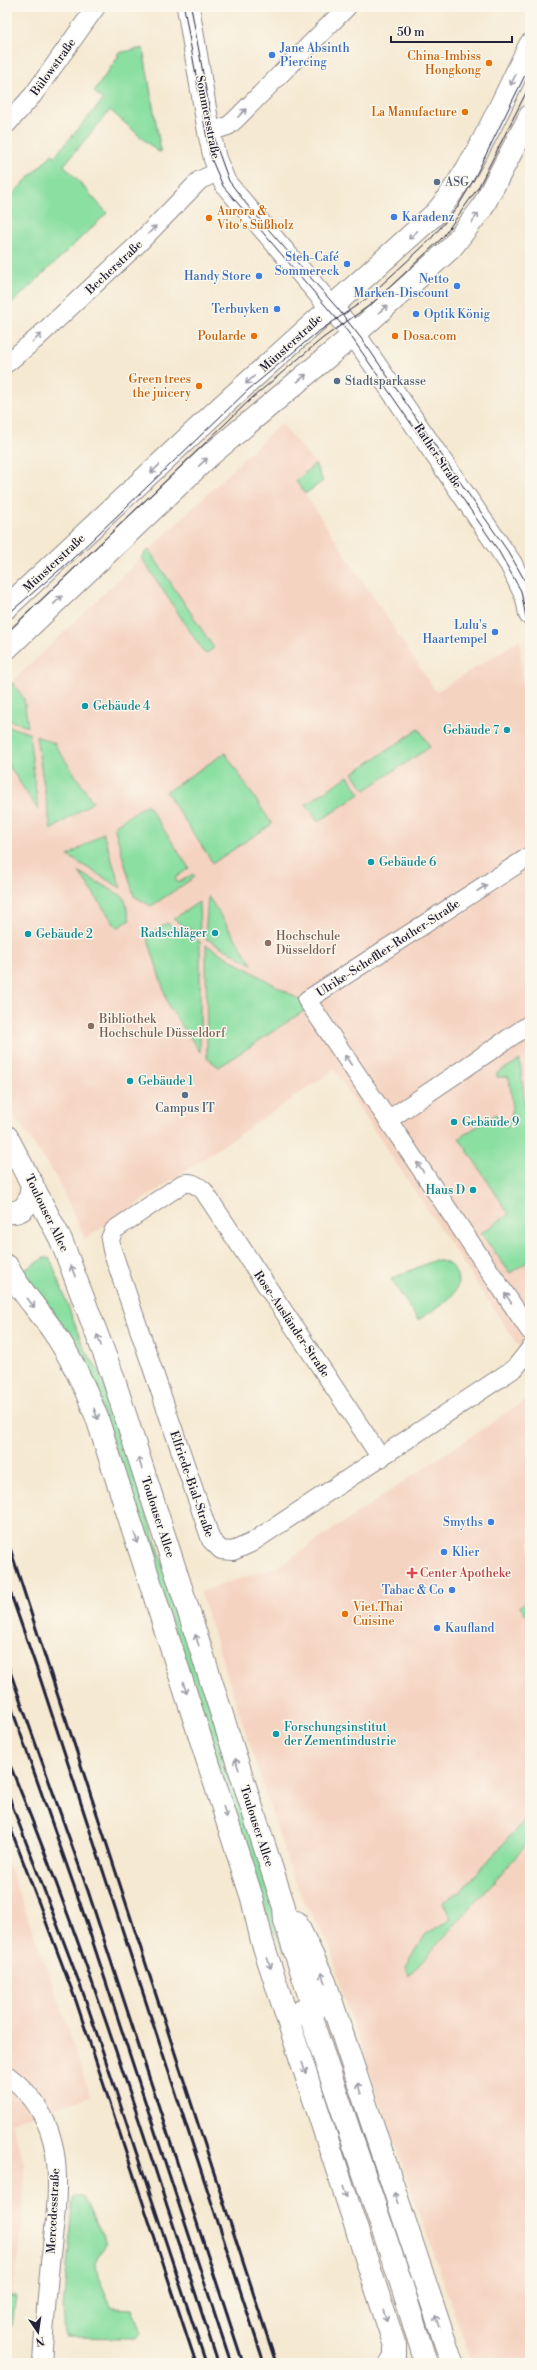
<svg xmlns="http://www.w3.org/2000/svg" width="537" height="2370" font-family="'Libre Bodoni',serif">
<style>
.built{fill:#f5d3c1}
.green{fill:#8adfa1;stroke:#56806e}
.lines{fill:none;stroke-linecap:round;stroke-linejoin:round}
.street-casing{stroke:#8c8686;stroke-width:20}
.secondary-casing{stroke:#8c8686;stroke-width:24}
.street{stroke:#fff;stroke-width:18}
.secondary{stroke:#fff;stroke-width:22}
.tram{stroke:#22223b;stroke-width:1}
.rail{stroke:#22223b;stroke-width:3}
.oneway{stroke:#9c9ca7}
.shop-dot{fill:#3f7fe0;stroke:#fbf7ec;stroke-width:1.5}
.food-dot{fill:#e8710a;stroke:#fbf7ec;stroke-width:1.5}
.service-dot{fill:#5c6f8a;stroke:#fbf7ec;stroke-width:1.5}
.culture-dot{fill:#0f9aa8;stroke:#fbf7ec;stroke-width:1.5}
.education-dot{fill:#8d6e63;stroke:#fbf7ec;stroke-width:1.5}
.health-dot{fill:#e0444e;stroke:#fbf7ec;stroke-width:1.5}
.labels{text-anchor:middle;stroke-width:3;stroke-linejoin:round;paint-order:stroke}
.shop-label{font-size:12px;fill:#366cbe;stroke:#fbf7ec;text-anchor:end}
.food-label{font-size:12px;fill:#c56008;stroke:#fbf7ec;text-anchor:end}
.street-label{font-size:12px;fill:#22223b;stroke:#fbf7ec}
.service-label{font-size:12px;fill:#4e5e75;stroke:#fbf7ec;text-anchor:start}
.culture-label{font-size:12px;fill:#0d838f;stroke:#fbf7ec;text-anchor:start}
.education-label{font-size:12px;fill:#785e54;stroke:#fbf7ec;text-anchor:start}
.health-label{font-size:12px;fill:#be3a42;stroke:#fbf7ec;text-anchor:start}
</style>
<rect width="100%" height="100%" fill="#fbf7ec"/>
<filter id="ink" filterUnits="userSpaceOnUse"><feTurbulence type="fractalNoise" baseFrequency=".025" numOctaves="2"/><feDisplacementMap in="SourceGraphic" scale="8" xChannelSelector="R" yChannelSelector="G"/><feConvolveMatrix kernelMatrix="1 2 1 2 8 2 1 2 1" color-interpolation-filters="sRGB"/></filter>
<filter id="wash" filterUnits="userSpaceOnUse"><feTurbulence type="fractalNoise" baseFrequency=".012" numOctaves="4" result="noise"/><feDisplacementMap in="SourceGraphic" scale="16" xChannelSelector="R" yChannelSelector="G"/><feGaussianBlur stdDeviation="0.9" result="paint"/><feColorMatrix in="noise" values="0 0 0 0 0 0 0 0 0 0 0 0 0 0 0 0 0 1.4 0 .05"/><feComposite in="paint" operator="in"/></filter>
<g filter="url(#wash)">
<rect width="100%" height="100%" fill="#f5e9d2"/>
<path class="built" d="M 281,423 L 315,464 L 323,481 L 305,494 L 436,692 L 520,640 L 530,816 L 530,1363 L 334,1070 L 85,1239 L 57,1179 L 7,1104 L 7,687 Z
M 530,1397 L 530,2360 L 470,2358 L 344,1998 L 330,1946 L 305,1904 L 291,1872 L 200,1592 L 279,1566 Z
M 7,1861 L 60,2004 L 90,2097 L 11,2122 L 25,2165 L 21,2240 L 10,2307 L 7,2306 Z"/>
<path class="green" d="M 143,48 L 161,152 L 157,151 L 110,110 L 64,165 L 107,213 L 7,308 L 7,200 L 52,154 L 55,156 L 103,100 L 94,92 L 118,57 L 118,53 Z
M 315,464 L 323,481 L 305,494 L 296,481 Z
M 149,550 L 214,648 L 205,654 L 141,557 Z
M 13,683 L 24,699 L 28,727 L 7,719 L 7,688 Z
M 7,726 L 29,733 L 38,810 L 7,763 Z
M 419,729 L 430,747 L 365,790 L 353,773 Z
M 36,736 L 54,743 L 93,802 L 51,830 Z
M 225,753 L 272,824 L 213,863 L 166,792 Z
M 348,776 L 360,794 L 318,822 L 306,804 Z
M 147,804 L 189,868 L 175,878 L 178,883 L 193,874 L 195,877 L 151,906 L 134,896 L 114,826 Z
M 103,833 L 121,888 L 68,856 Z
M 79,872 L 124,897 L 130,920 L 117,928 Z
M 208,896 L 252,964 L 205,938 Z
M 199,902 L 200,935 L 173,919 Z
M 167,923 L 200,942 L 200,1052 L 169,1007 L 147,936 Z
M 206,945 L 302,1001 L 307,1009 L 219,1067 L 207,1058 Z
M 520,1060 L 530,1154 L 530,1260 L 510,1273 L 481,1233 L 509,1214 L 459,1138 L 496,1114 L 506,1127 C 516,1111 511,1095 509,1077 L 497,1077 L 497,1073 Z
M 44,1258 L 49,1258 L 52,1263 L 83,1346 L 100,1373 L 286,1933 L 285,1954 L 268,1919 L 96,1391 L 22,1275 L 23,1271 Z
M 435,1260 C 444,1261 452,1264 456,1273 C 466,1296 433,1309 418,1320 L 391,1279 Z
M 530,1599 L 530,1620 L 520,1606 Z
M 530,1814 L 530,1841 L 409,1976 L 406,1967 L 426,1934 L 451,1919 L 443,1902 L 461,1891 Z
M 74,2197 L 82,2197 L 88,2204 L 106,2243 L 96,2263 L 98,2277 L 112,2308 L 132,2309 L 141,2333 L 139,2336 L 135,2338 L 65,2337 L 63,2307 Z
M 7,2296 L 16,2296 L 12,2324 L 7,2335 Z"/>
</g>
<g filter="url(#ink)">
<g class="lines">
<g class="street-casing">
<path id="street" d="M 7,124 L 33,95 L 96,7
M 209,132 L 228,126 L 235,120 L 347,7
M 7,363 L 36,339 L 137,245 L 200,180 L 220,171
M 530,856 L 307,1000 L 530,1331
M 388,1120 L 530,1024
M 381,1458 L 203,1190 C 196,1185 191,1181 182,1184 L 114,1230 L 110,1239 L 112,1250 L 211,1540 L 221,1550 L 233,1551 L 251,1543 L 515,1368 L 530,1349
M 7,2075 C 72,2122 58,2193 50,2263 C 47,2296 44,2329 42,2363"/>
</g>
<g class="secondary-casing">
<path id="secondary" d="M 188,7 L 209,132 L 215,159 L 225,183 L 354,334 L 511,564 L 527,598 L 530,614
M 7,607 L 223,405 L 437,212 C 477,163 502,101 530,45
M 7,648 L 209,456 L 357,332 L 451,248 L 482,208 L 530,116
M 7,1137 L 61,1240 L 112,1374 L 284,1907 L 285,1921 L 314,2010 L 312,2021
M 7,1212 C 27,1214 31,1200 32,1183
M 7,1266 C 19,1290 38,1309 53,1331 C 72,1358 85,1387 97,1418 L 252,1898 L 262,1941 L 395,2346 L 395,2356 L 391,2363
M 296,1922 L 325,1982 L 452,2363
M 304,2009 L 312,2021 L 402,2286 L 426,2363"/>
</g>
<use href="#street" class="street"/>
<use href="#secondary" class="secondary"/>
<path class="tram" d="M 184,7 L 210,156 L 223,186 L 348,332 L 498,550 L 521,591 L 530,639
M 191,7 L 216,145 L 229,181 L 248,206 L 338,309 L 364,342 L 511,556 L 525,581 L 530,597
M 7,615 L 71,560 L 248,390 L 315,334 L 366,299 L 429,241 L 457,208 L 473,181 L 530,65
M 7,633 L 252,398 L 323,338 L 373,303 L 442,238 L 478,188 L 530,85"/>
<path class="rail" d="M 7,1539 L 66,1721
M 7,1583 L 40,1678 L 264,2363
M 7,1663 L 88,1891 L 243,2363
M 7,1695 L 79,1900 L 231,2363
M 65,1716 L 276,2363
M 7,1758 C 89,1956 152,2160 218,2363
M 7,1792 L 85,1998 L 206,2363
M 7,1819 L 76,2001 L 196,2363"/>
</g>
<defs><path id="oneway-shaft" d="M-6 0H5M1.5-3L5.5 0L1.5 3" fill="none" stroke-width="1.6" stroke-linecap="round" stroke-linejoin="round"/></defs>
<g class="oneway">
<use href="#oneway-shaft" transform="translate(513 80) rotate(117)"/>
<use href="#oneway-shaft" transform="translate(242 113) rotate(-45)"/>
<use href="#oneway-shaft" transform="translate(475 218) rotate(-55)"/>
<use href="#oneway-shaft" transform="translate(152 230) rotate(-46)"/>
<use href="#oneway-shaft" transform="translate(413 235) rotate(137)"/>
<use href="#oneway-shaft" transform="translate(383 309) rotate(-41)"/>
<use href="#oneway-shaft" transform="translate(37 338) rotate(-41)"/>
<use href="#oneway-shaft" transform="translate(302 378) rotate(-40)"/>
<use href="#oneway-shaft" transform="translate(250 380) rotate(138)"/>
<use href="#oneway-shaft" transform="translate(203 462) rotate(-43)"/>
<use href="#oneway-shaft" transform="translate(155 469) rotate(137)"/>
<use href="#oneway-shaft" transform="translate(58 600) rotate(-44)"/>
<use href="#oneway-shaft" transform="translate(482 888) rotate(-33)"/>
<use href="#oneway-shaft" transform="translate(348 1060) rotate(-124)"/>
<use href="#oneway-shaft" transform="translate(420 1167) rotate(-124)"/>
<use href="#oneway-shaft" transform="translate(73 1271) rotate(-111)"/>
<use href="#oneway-shaft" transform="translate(508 1298) rotate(-124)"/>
<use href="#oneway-shaft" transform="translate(31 1303) rotate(52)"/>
<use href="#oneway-shaft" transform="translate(99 1340) rotate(-110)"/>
<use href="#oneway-shaft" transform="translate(96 1414) rotate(70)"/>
<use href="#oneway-shaft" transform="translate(140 1463) rotate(-108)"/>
<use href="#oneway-shaft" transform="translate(136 1538) rotate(72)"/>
<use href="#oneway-shaft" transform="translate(197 1640) rotate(-108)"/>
<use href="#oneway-shaft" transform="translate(185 1688) rotate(72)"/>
<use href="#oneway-shaft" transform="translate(237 1764) rotate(-108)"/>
<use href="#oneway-shaft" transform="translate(225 1812) rotate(72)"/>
<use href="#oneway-shaft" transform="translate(269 1963) rotate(71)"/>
<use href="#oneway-shaft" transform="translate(323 1978) rotate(-112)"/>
<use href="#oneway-shaft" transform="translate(304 2068) rotate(72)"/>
<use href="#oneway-shaft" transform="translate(359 2088) rotate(-108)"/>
<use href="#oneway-shaft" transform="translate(345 2192) rotate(72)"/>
<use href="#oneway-shaft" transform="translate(396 2198) rotate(-108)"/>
<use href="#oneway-shaft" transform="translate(385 2316) rotate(72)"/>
<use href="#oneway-shaft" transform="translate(437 2321) rotate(-108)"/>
</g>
</g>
<g class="shop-dot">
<circle cx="272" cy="55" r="4"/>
<circle cx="394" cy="217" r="4"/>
<circle cx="347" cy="264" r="4"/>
<circle cx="259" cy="276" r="4"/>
<circle cx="457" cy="286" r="4"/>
<circle cx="277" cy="309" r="4"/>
<circle cx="416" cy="314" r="4"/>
<circle cx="495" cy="632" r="4"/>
<circle cx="491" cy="1522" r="4"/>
<circle cx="444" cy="1552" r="4"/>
<circle cx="452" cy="1590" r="4"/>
<circle cx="437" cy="1628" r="4"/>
</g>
<g class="food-dot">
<circle cx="489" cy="63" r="4"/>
<circle cx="465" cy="112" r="4"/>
<circle cx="209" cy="218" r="4"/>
<circle cx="254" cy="336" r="4"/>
<circle cx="395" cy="336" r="4"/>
<circle cx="199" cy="386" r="4"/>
<circle cx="345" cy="1614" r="4"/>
</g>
<g class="service-dot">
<circle cx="437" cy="182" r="4"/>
<circle cx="337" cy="381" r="4"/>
<circle cx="185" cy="1095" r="4"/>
</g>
<g class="culture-dot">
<circle cx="85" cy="706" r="4"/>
<circle cx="507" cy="730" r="4"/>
<circle cx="371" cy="862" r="4"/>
<circle cx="215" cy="933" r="4"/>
<circle cx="28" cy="934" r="4"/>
<circle cx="130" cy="1081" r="4"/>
<circle cx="454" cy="1122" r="4"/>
<circle cx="473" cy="1190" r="4"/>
<circle cx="276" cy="1734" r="4"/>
</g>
<g class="education-dot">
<circle cx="268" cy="943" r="4"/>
<circle cx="91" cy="1026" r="4"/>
</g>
<path class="health-dot" d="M410 1567h4v4h4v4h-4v4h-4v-4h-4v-4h4z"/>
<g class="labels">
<g class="shop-label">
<text x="280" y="52" text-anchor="start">Jane Absinth<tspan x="280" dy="14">Piercing</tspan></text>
<text x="402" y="221" text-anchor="start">Karadenz</text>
<text x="339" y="261">Steh-Café<tspan x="339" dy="14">Sommereck</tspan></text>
<text x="251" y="280">Handy Store</text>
<text x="449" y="283">Netto<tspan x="449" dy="14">Marken-Discount</tspan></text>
<text x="269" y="313">Terbuyken</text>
<text x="424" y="318" text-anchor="start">Optik König</text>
<text x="487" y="629">Lulu's<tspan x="487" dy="14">Haartempel</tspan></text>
<text x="483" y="1526">Smyths</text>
<text x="452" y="1556" text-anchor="start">Klier</text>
<text x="444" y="1594">Tabac &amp; Co</text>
<text x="445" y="1632" text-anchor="start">Kaufland</text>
</g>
<g class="food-label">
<text x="481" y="60">China-Imbiss<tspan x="481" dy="14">Hongkong</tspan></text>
<text x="457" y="116">La Manufacture</text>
<text x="217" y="215" text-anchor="start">Aurora &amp;<tspan x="217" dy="14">Vito's Süßholz</tspan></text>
<text x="246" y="340">Poularde</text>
<text x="403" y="340" text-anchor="start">Dosa.com</text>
<text x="191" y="383">Green trees<tspan x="191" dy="14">the juicery</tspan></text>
<text x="353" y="1611" text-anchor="start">Viet.Thai<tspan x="353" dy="14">Cuisine</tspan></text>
</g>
<g class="street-label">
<text transform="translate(53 67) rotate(-54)" y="4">Bülowstraße</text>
<text transform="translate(208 117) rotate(79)" y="4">Sommersstraße</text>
<text transform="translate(114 267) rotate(-43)" y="4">Becherstraße</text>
<text transform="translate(291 343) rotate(-42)" y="4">Münsterstraße</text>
<text transform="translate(438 456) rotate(56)" y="4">Rather Straße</text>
<text transform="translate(54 563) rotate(-43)" y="4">Münsterstraße</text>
<text transform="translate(388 948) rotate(-33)" y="4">Ulrike-Scheffler-Rother-Straße</text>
<text transform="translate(47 1213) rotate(64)" y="4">Toulouser Allee</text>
<text transform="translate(292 1324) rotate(56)" y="4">Rose-Ausländer-Straße</text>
<text transform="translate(192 1484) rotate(71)" y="4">Elfriede-Bial-Straße</text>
<text transform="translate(158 1517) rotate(72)" y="4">Toulouser Allee</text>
<text transform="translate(257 1826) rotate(72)" y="4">Toulouser Allee</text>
<text transform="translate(53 2211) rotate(-87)" y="4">Mercedesstraße</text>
</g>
<g class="service-label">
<text x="445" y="186">ASG</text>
<text x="345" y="385">Stadtsparkasse</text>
<text x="185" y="1112" text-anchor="middle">Campus IT</text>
</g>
<g class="culture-label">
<text x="93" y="710">Gebäude 4</text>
<text x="499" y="734" text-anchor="end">Gebäude 7</text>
<text x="379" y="866">Gebäude 6</text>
<text x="207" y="937" text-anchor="end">Radschläger</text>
<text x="36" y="938">Gebäude 2</text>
<text x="138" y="1085">Gebäude 1</text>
<text x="462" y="1126">Gebäude 9</text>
<text x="465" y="1194" text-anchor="end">Haus D</text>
<text x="284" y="1731">Forschungsinstitut<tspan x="284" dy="14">der Zementindustrie</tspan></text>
</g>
<g class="education-label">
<text x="276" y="940">Hochschule<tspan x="276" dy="14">Düsseldorf</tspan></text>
<text x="99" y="1023">Bibliothek<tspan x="99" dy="14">Hochschule Düsseldorf</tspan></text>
</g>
<g class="health-label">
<text x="420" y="1577">Center Apotheke</text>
</g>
</g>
<rect width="537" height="2370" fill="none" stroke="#fbf7ec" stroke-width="24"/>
<g transform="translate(38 2332) rotate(167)" stroke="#fbf7ec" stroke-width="3" paint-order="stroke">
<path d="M0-3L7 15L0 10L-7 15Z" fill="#22223b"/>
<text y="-6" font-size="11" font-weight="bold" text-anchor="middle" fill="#22223b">N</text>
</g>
<path d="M391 36v6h121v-6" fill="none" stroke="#22223b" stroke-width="2"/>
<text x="397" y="36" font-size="12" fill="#22223b" stroke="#fbf7ec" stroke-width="3" paint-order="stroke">50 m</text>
</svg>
